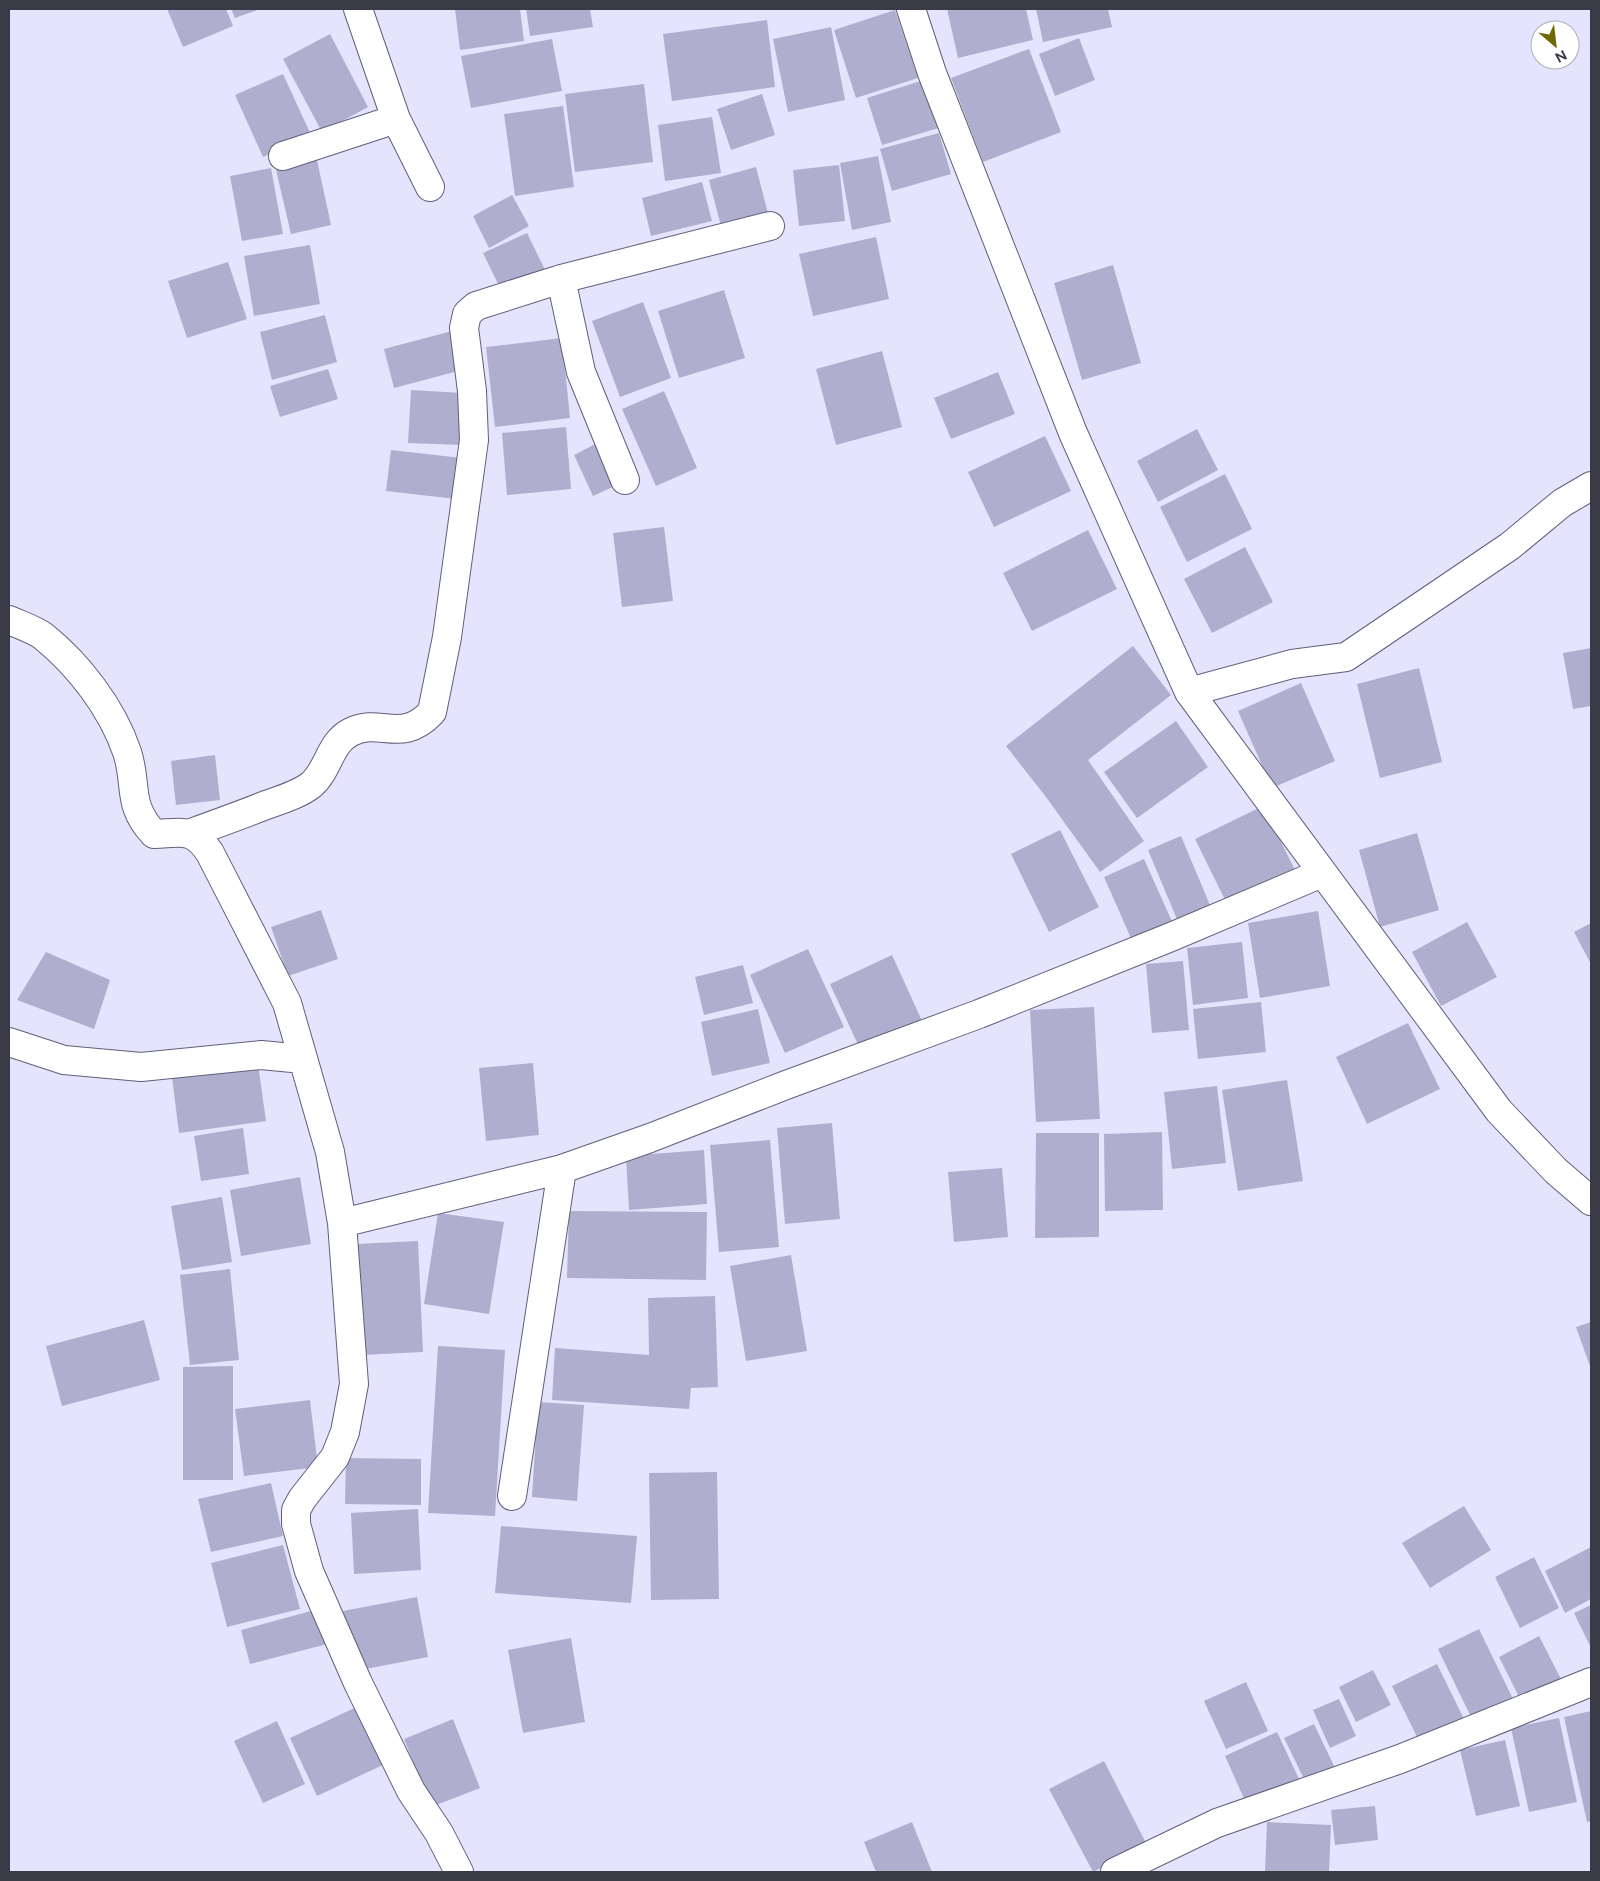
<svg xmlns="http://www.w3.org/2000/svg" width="1600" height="1881" font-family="Figtree,sans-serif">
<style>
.building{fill:#aeafce}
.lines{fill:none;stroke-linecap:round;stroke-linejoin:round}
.minor-casing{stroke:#5f5f7b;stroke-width:30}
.minor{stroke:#fff;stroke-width:28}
</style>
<rect width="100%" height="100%" fill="#e4e4fe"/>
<path class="building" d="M 167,9 L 226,9 L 233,26 L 183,47 Z
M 231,9 L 260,9 L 235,18 Z
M 455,9 L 520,9 L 524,41 L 460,50 Z
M 526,9 L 590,9 L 593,27 L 530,36 Z
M 947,9 L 1026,9 L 1033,40 L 958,58 Z
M 1036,9 L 1108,9 L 1112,27 L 1043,42 Z
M 895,10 L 918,78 L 856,98 L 834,30 Z
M 767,20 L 775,87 L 672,101 L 663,34 Z
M 831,27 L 845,100 L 788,112 L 773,39 Z
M 330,34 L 368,107 L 322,132 L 283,59 Z
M 1079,38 L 1095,80 L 1055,96 L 1039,54 Z
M 552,39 L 562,91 L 471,108 L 461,56 Z
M 1029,49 L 1061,132 L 983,162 L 951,78 Z
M 283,74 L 311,135 L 263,157 L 235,95 Z
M 927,79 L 942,127 L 882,145 L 867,98 Z
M 644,84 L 653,162 L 575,172 L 565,94 Z
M 762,94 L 775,135 L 731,150 L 717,109 Z
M 563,106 L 574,187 L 515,196 L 504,114 Z
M 712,117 L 721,173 L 665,181 L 658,125 Z
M 939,133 L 951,174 L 892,191 L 880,149 Z
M 878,156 L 891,222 L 852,230 L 840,163 Z
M 317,160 L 331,225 L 291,234 L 276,170 Z
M 839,165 L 845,221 L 799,226 L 793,170 Z
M 756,167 L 769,217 L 722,230 L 709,180 Z
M 271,168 L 283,234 L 242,241 L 230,176 Z
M 702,182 L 712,221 L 651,236 L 642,198 Z
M 512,195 L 529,226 L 489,248 L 473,216 Z
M 527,233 L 546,272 L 502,292 L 483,253 Z
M 876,237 L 889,299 L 813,316 L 799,254 Z
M 310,245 L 320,304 L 254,316 L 244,256 Z
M 228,262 L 247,319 L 187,338 L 168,281 Z
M 1113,265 L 1141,363 L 1082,380 L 1054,283 Z
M 724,290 L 745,358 L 679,378 L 658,311 Z
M 643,302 L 671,378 L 620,397 L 592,321 Z
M 325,315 L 337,362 L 272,380 L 260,332 Z
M 452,331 L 462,370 L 394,388 L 384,349 Z
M 562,338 L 570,418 L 495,427 L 486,347 Z
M 882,351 L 902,427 L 836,445 L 816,369 Z
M 328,369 L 338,399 L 280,417 L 270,386 Z
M 998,372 L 1015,414 L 951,439 L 934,398 Z
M 411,390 L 463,393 L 461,445 L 408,443 Z
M 664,391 L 697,468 L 656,486 L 622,409 Z
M 566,427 L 571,489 L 507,495 L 502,433 Z
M 1197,429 L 1218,470 L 1158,502 L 1137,461 Z
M 1045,436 L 1071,491 L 994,527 L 968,472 Z
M 601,441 L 621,483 L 593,496 L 574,455 Z
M 391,450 L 462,458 L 456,499 L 386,491 Z
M 1225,474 L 1252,529 L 1187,562 L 1160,507 Z
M 664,527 L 673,601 L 622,607 L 613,533 Z
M 1088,530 L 1117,589 L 1032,631 L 1003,573 Z
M 1245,547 L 1273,602 L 1212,633 L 1184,579 Z
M 1133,646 L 1171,695 L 1088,760 L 1144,841 L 1100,872 L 1046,797 L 1006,746 Z
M 1591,648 L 1591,706 L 1573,709 L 1563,653 Z
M 1419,668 L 1442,762 L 1380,778 L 1357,684 Z
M 1301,683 L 1335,761 L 1272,788 L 1238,711 Z
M 1176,721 L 1208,767 L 1137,818 L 1104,772 Z
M 215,755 L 220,800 L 176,805 L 171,761 Z
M 1263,806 L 1297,874 L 1229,908 L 1195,839 Z
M 1060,830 L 1099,907 L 1049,932 L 1011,854 Z
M 1417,833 L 1439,910 L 1380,927 L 1359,850 Z
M 1181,836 L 1212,910 L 1179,924 L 1148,850 Z
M 1144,859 L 1174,926 L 1134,945 L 1104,877 Z
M 321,910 L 338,959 L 288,976 L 271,927 Z
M 1318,911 L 1330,986 L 1260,998 L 1248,923 Z
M 1467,922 L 1497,977 L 1441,1006 L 1412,952 Z
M 1591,923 L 1591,964 L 1574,932 Z
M 1242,942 L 1248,998 L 1193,1005 L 1187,948 Z
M 808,949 L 844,1027 L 785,1053 L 750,975 Z
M 46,952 L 110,980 L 94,1029 L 17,1000 Z
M 892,955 L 923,1023 L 861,1051 L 830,984 Z
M 1183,961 L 1189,1030 L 1152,1033 L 1146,964 Z
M 743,965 L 753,1003 L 704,1015 L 695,977 Z
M 1261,1002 L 1266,1052 L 1198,1059 L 1193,1009 Z
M 1094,1007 L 1100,1119 L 1036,1122 L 1030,1010 Z
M 758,1009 L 770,1063 L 712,1076 L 701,1022 Z
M 1408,1023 L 1440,1089 L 1367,1124 L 1336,1057 Z
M 257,1057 L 266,1121 L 179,1133 L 171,1069 Z
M 533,1063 L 539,1135 L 486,1141 L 479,1068 Z
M 1287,1080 L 1303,1181 L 1238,1191 L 1222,1090 Z
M 1217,1086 L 1226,1163 L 1172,1169 L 1164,1092 Z
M 832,1123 L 840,1219 L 785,1224 L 777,1128 Z
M 243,1128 L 249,1174 L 201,1181 L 194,1136 Z
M 1162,1132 L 1163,1210 L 1105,1211 L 1104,1134 Z
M 1036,1133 L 1099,1133 L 1099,1237 L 1035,1238 Z
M 770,1140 L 779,1247 L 719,1252 L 710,1145 Z
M 704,1150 L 707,1204 L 629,1210 L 626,1156 Z
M 1002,1168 L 1008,1237 L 954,1242 L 948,1172 Z
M 300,1177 L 311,1244 L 241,1256 L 230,1190 Z
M 222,1197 L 232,1262 L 182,1270 L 171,1206 Z
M 569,1211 L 707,1212 L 706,1280 L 567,1278 Z
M 438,1213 L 504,1222 L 489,1314 L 424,1304 Z
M 418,1241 L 423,1352 L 362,1355 L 357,1244 Z
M 791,1255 L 807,1351 L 746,1361 L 730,1266 Z
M 230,1269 L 239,1360 L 190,1365 L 180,1275 Z
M 715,1296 L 718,1387 L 691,1388 L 689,1409 L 552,1400 L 555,1348 L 649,1355 L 648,1298 Z
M 144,1320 L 160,1380 L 62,1406 L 46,1346 Z
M 1591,1322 L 1591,1369 L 1576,1327 Z
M 438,1346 L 505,1350 L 495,1516 L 428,1513 Z
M 233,1366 L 233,1480 L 183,1480 L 183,1367 Z
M 310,1400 L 318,1467 L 244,1476 L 235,1409 Z
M 538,1402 L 584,1405 L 577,1501 L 532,1497 Z
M 346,1458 L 421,1459 L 421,1505 L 345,1504 Z
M 717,1472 L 719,1599 L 651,1600 L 649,1473 Z
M 271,1483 L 283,1536 L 211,1552 L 198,1499 Z
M 1464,1506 L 1491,1550 L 1430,1588 L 1402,1543 Z
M 418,1509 L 421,1570 L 354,1574 L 351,1513 Z
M 501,1526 L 637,1536 L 631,1603 L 495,1593 Z
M 283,1545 L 300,1609 L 227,1627 L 211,1563 Z
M 1591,1547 L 1591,1599 L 1565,1613 L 1545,1571 Z
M 1534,1557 L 1559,1608 L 1520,1628 L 1495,1577 Z
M 417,1597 L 428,1657 L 355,1671 L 343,1611 Z
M 1591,1605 L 1591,1648 L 1574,1613 Z
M 322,1608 L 331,1643 L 250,1664 L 241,1630 Z
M 1479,1629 L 1513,1699 L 1472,1719 L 1438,1649 Z
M 1539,1636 L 1563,1683 L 1522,1703 L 1499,1657 Z
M 571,1638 L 585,1722 L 523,1733 L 508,1650 Z
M 1437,1664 L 1464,1719 L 1419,1741 L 1392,1686 Z
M 1373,1670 L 1391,1705 L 1356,1722 L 1339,1687 Z
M 1246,1682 L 1268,1731 L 1226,1749 L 1204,1701 Z
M 1339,1699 L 1356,1736 L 1330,1748 L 1313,1710 Z
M 361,1705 L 387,1763 L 317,1796 L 290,1738 Z
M 1591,1711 L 1591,1821 L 1587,1822 L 1564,1717 Z
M 1559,1718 L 1577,1802 L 1529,1812 L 1511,1728 Z
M 453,1719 L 480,1788 L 431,1807 L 404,1739 Z
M 277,1721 L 305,1784 L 263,1803 L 234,1741 Z
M 1314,1724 L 1337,1772 L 1308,1787 L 1284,1738 Z
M 1277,1732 L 1299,1779 L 1246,1803 L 1225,1756 Z
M 1505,1740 L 1520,1806 L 1476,1816 L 1460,1750 Z
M 1104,1761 L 1147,1845 L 1093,1872 L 1049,1789 Z
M 1375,1806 L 1378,1840 L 1335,1845 L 1331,1810 Z
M 912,1822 L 932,1872 L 876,1872 L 864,1842 Z
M 1267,1822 L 1331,1825 L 1329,1872 L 1265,1872 Z"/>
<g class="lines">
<g class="minor-casing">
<path id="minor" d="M 358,9 L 396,119 L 430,187
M 911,9 L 932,73 L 1073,433 L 1189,692 L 1499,1111 L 1556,1171 L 1591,1201
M 283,156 L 396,119
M 561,279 L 581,372 L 625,480
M 9,620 C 20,625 33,629 43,636 C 79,665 112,708 127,752 C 138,785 126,804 154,834 C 182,833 193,827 210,853 L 287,1003 L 330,1152 L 342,1223 L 354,1384 L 345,1432 L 335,1457 L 302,1499 L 296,1510 L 296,1524 L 309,1571 L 358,1683 L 411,1791 L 439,1833 L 459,1872
M 1189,692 L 1292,664 L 1346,657 L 1510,546 L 1562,503 L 1591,486
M 191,833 C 216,824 241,815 266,805 C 280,800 298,795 311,785 C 329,770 329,743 351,732 C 381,717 401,745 432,712 L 447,637 L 474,440 L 472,391 L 464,328 L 467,314 L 476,306 L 561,279 L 770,226
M 9,1042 L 64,1060 L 141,1067 L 261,1055 L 303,1059
M 342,1223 L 562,1169 L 650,1138 L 786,1085 L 979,1014 L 1171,937 L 1322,873
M 512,1496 L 562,1169
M 1115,1872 L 1217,1823 L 1400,1759 L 1591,1682"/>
</g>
<use href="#minor" class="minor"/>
</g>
<rect width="1600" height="1881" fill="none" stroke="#3a3a47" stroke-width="20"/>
<g transform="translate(1555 45) rotate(152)"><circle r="24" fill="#ffffff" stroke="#b0b0b5"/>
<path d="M0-4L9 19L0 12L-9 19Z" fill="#706800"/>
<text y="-8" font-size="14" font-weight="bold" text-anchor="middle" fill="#3a3a47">N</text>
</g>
</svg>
